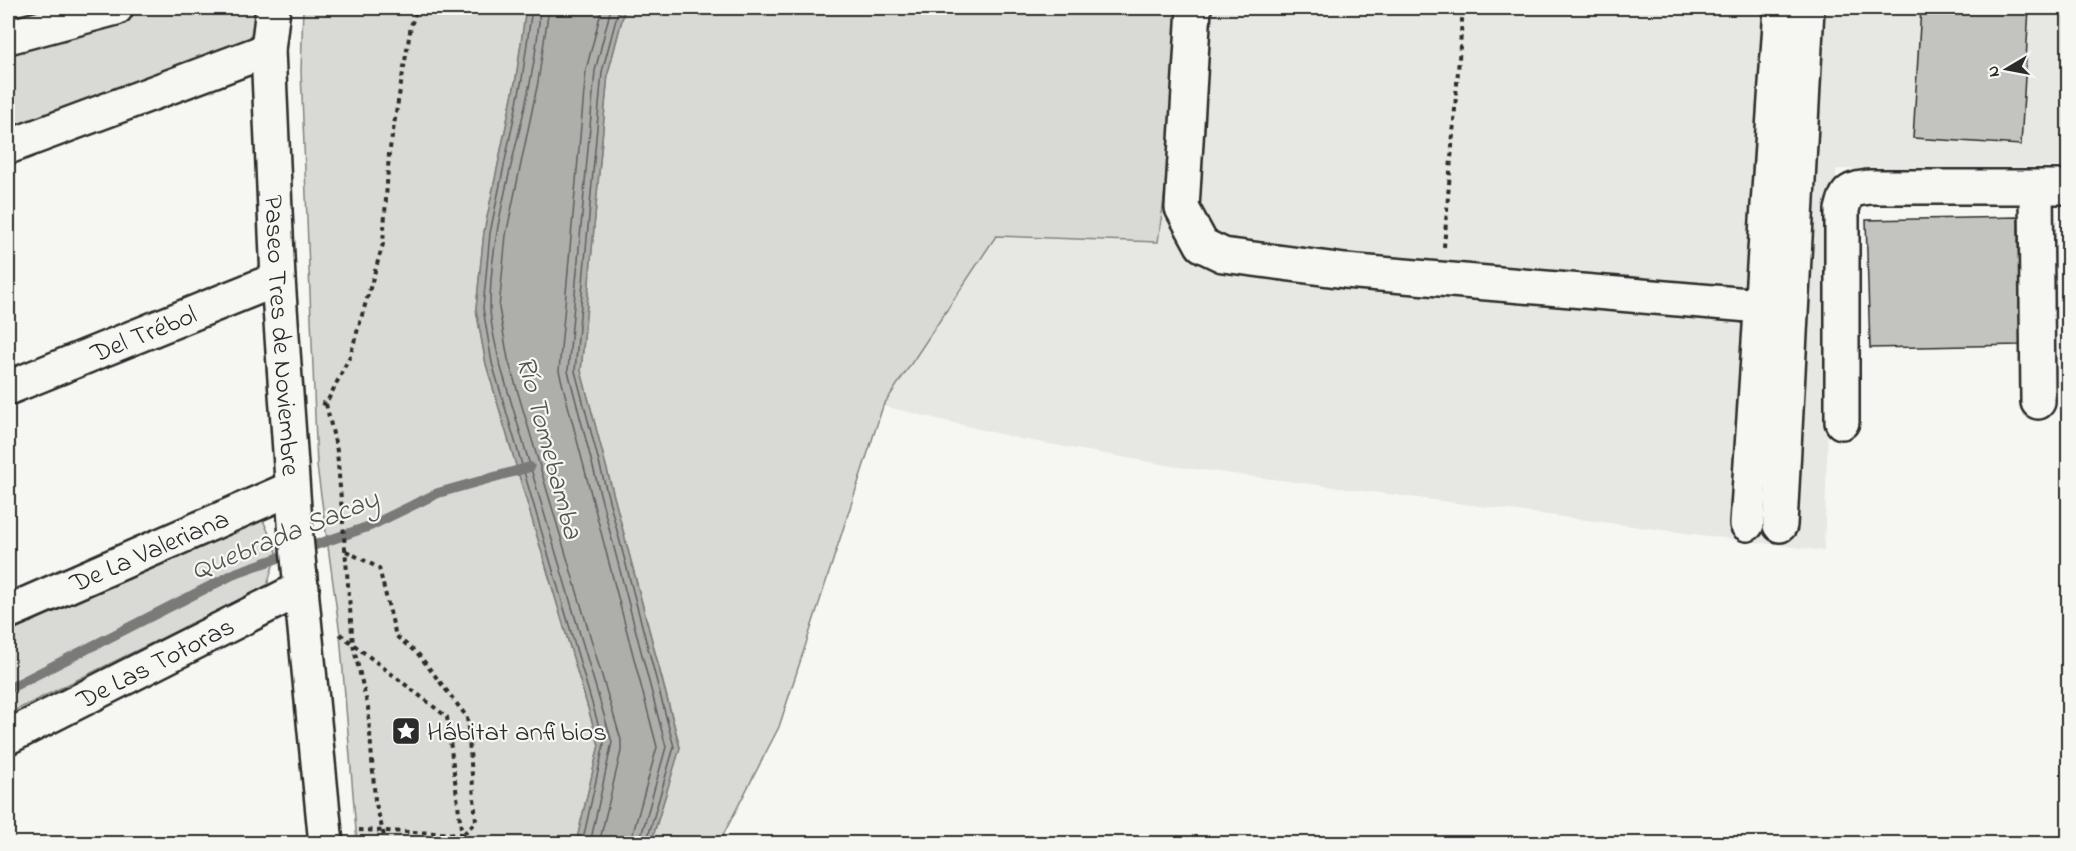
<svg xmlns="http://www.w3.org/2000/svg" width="2076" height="851" font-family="'Indie Flower',sans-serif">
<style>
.built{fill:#e7e7e3}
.green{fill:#d9d9d5;stroke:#828280;stroke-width:1.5}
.water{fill:#aeaeab;stroke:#7a7a78;stroke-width:1.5}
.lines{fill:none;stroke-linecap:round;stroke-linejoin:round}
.shore{stroke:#5f5f5e;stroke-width:1.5}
.stream{stroke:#7a7a78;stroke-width:10}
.building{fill:#c3c3c0;stroke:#2b2b2b;stroke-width:1.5}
.minor-casing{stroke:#2b2b2b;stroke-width:38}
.path{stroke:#2b2b2b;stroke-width:4;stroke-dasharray:4.5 4.5;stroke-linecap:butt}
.minor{stroke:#f6f6f2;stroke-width:33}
.labels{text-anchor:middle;stroke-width:4.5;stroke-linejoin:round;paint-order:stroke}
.street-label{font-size:27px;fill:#2b2b2b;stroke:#f6f6f2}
.poi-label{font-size:27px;fill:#2b2b2b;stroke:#f6f6f2;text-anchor:start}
.water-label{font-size:28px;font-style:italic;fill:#525251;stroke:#f6f6f2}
</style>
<rect width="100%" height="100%" fill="#f6f6f2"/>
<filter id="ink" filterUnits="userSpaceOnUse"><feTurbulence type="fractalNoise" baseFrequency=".0167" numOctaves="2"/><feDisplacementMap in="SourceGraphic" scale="12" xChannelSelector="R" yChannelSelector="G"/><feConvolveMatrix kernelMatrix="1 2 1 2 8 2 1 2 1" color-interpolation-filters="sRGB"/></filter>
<g filter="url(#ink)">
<path class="built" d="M 625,8 L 2068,8 L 2068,167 L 1836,169 L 1824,551 L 1172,466 L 1021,439 L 883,406 Z"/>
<path class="green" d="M 61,8 L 257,8 L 246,57 L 8,143 L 8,26 Z
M 303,8 L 526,8 L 516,78 L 484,232 L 476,309 L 486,364 L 599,745 L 576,843 L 357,843 L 340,634 L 317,466 L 301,71 Z
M 625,8 L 1190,8 L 1158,242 L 996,236 L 883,406 L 779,727 L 719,843 L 651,843 L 680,747 L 581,371 L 608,73 Z
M 263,520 L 277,552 L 267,586 L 8,714 L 8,632 Z"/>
<path class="water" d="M 526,8 L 625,8 L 608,73 L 581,371 L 680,748 L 651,843 L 576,843 L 599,745 L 486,364 L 476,309 L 484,232 L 516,78 Z"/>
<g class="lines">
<path class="shore" d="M 532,8 L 522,79 L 490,233 L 483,308 L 492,363 L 604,744 L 582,844
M 540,8 C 535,108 490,205 490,307 C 490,325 496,344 499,361 L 612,742 L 590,844
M 549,8 L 538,82 L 506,235 L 499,308 L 508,359 L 621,740 L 621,751 L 599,844
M 602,8 L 586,70 L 559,371 L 657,747 L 630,844
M 611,8 L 595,71 L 568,371 L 666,747 L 639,844
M 619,8 L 602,72 L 575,371 L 674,747 L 646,844"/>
<path class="stream" d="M 8,689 L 238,572 L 370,526 L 438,493 L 530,467"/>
</g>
<path class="building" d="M 1921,8 L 2029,8 L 2021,145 L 1913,138 Z
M 2018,217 L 2020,345 L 1870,348 L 1866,220 Z"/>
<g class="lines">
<g class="minor-casing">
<g id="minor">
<path id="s1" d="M 273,8 L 268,50 L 278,279 L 296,537 L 326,844"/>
<path d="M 1194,8 L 1182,208 L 1202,245 L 1223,255 L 1345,271 L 1761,306"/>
<path d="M 8,37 L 116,8"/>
<path d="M 8,147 L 268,50"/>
<path d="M 2036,188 L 2038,402"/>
<path id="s2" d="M 8,388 L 278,279"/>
<path d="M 1842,422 L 1842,210 C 1847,190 1849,190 1869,187 L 2068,187"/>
<path d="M 1747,524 L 1781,8"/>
<path d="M 1780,525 L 1807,8"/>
<path id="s3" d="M 8,612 L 292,488"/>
<path id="s4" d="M 8,737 L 302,588"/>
</g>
</g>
<path class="path" d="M 1444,247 L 1463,8
M 322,403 L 326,404 L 350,356 L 383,244 L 389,154 L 411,26 L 417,8
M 326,404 L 337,451 L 353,645 L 368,707 L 375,800 L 386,844
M 346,551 L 379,568 L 396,636 L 419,655 L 467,717 L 476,821 L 454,844
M 340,634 L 447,717 L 463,844
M 359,830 L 462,834"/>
<use href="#minor" class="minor"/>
</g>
</g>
<defs>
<g id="sight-square" transform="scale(1.5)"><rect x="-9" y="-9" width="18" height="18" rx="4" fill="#2b2b2b" stroke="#f6f6f2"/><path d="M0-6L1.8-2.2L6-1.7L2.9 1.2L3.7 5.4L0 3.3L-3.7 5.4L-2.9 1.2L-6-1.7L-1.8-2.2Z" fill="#fff"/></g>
</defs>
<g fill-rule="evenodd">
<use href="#sight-square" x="406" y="731"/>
</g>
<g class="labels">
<g class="street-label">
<text dy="9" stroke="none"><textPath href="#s2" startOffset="146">Del Trébol</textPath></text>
<text dy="9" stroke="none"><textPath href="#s1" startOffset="328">Paseo Tres de Noviembre</textPath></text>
<text dy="9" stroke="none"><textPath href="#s3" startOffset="154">De La Valeriana</textPath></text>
<text dy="9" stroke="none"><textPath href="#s4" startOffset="165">De Las Totoras</textPath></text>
</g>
<g class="poi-label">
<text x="427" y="740">Hábitat anfibios</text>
</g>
<g class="water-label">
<text transform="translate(551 447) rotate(75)" y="10">Río Tomebamba</text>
<text transform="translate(284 533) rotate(-22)" y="10">Quebrada Sacay</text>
</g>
</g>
<rect width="2076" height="851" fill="none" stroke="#f6f6f2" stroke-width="30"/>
<rect x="15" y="15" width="2046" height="821" fill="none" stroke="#2b2b2b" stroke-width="2" filter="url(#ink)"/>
<g transform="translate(2007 69) rotate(260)" stroke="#f6f6f2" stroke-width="4.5" paint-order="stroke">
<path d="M0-4.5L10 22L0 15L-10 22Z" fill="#2b2b2b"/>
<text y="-9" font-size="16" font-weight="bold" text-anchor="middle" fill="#2b2b2b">N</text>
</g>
</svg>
